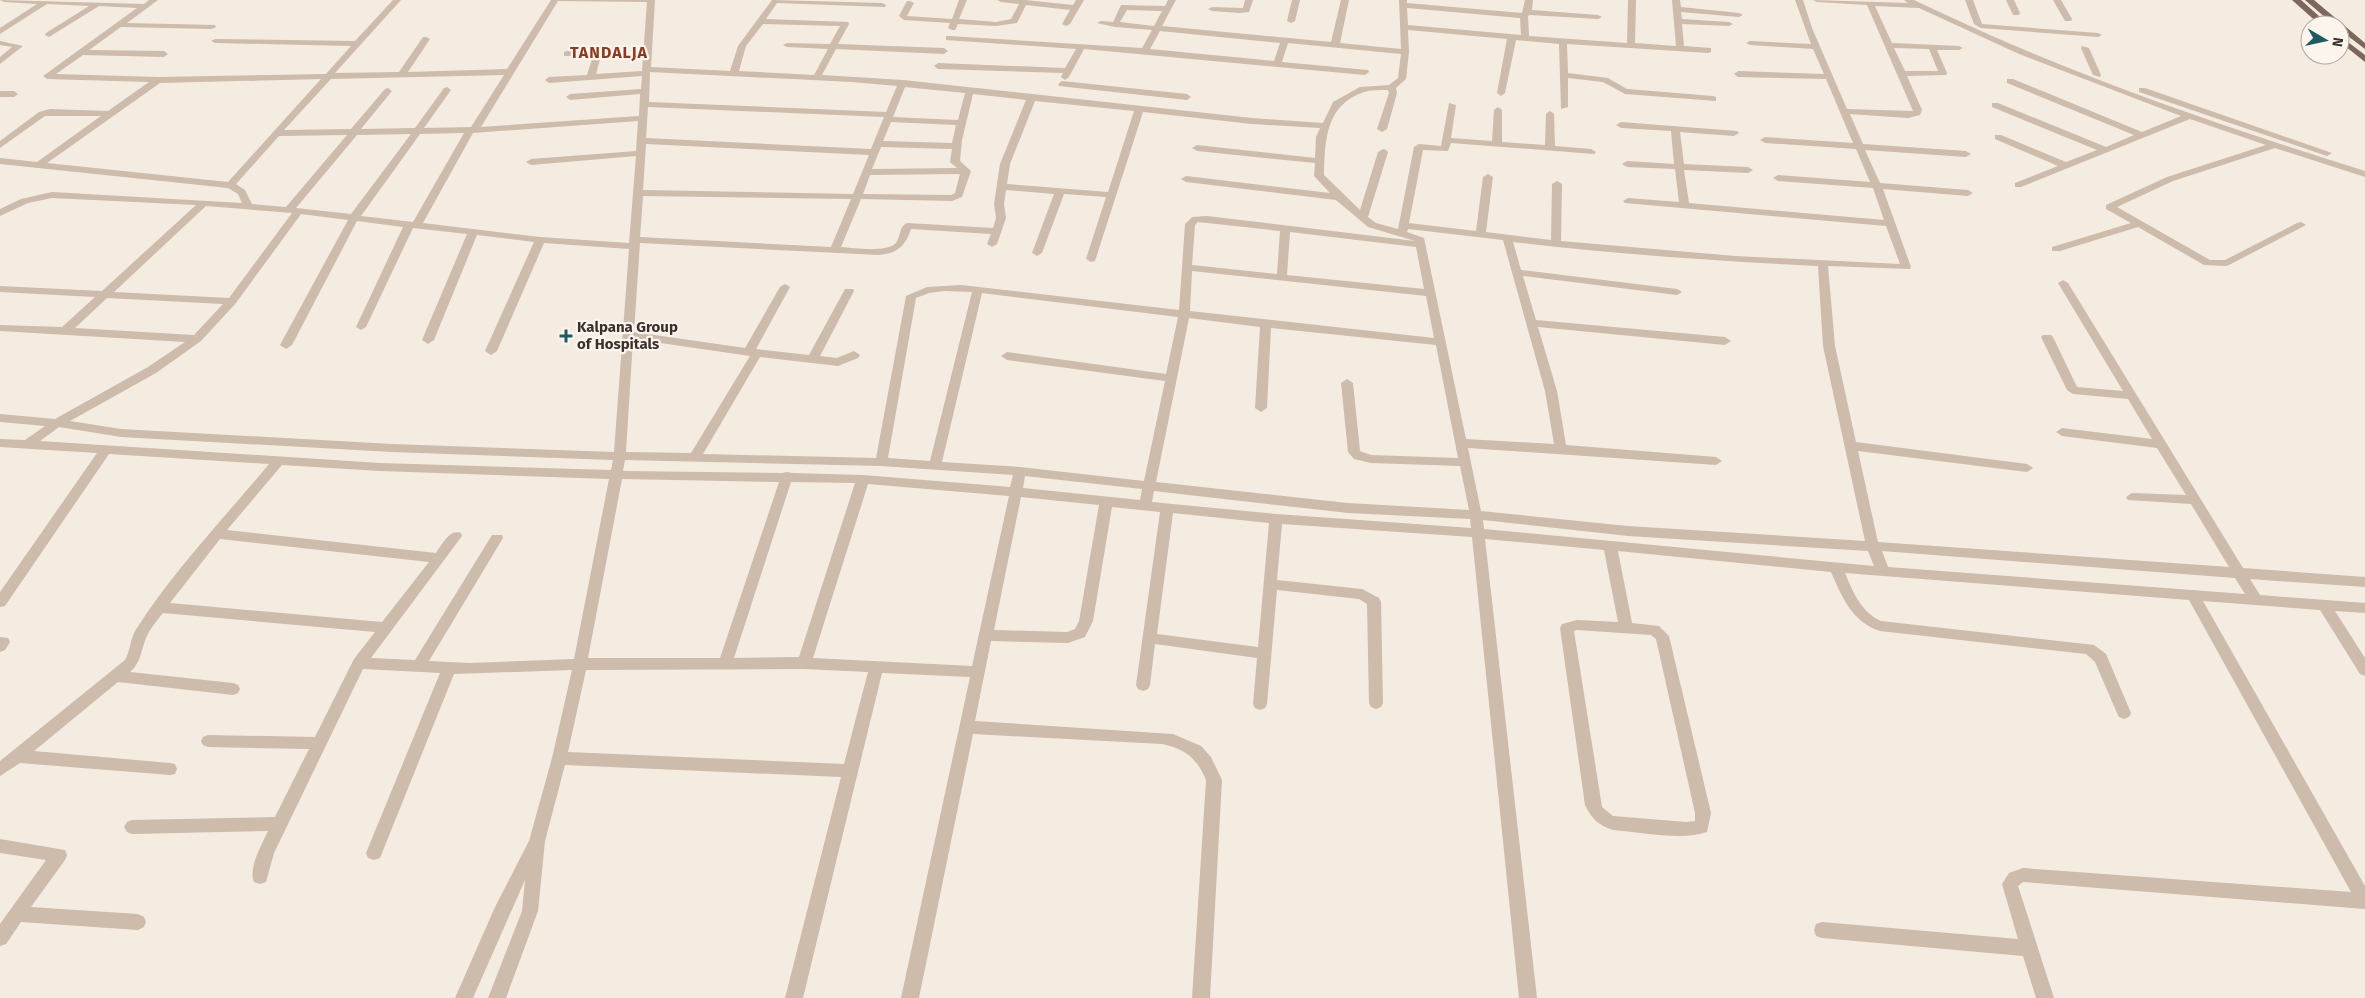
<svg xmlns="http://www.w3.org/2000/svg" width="2365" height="998" font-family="'Fira Sans',sans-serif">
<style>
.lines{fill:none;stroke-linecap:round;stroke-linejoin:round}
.minor{fill:#cdbbac;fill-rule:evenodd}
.major{fill:#7d675c;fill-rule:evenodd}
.poi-dot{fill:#1f5a5e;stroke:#fbf5ee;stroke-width:2}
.labels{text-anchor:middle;stroke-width:4.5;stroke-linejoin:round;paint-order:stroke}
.poi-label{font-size:15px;font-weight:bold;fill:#3b302b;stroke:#fbf5ee;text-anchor:start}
.far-district-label{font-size:16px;font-weight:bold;letter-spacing:1px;fill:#8c3b22;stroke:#fbf5ee}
</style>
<rect width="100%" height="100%" fill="#f4ebe1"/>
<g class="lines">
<path class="minor" d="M 0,0 L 144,4 L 149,0 L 158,0 L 127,23 L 215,25 L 216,27 L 212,29 L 121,27 L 89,50 L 164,51 L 168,54 L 164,57 L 83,55 L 56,74 L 158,77 L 326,74 L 351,46 L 215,43 L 211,41 L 215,39 L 355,41 L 393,0 L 401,0 L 335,73 L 399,72 L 423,37 L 426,37 L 430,39 L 408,72 L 507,69 L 551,0 L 655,0 L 651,67 L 730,71 L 738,46 L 772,0 L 882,3 L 886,5 L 885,7 L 777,3 L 766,19 L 848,22 L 849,24 L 838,44 L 944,48 L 948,51 L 944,54 L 836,49 L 822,75 L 903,80 L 1252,118 L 1323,123 L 1333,102 L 1360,87 L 1389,85 L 1398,78 L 1401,54 L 1288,43 L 1282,62 L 1368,70 L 1369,72 L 1365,75 L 1084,49 L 1069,77 L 1065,80 L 1061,77 L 1063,73 L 938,69 L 934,66 L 938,63 L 1065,68 L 1076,49 L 946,40 L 946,36 L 949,36 L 1142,48 L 1152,30 L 1115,27 L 1097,23 L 1101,21 L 1113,22 L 1121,5 L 1165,6 L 1168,0 L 1176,0 L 1162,26 L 1331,42 L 1341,0 L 1349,0 L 1340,43 L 1401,49 L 1399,0 L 1407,0 L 1407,3 L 1522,13 L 1525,0 L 1533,0 L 1532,10 L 1598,15 L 1602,17 L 1598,19 L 1530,15 L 1528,16 L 1529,36 L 1627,43 L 1628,0 L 1636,0 L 1635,43 L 1676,46 L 1672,0 L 1680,0 L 1681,7 L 1739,13 L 1743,15 L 1739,17 L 1681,12 L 1682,19 L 1729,22 L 1733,24 L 1729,26 L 1682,24 L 1684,46 L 1711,48 L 1711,52 L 1708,53 L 1567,44 L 1568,73 L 1608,78 L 1627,89 L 1713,96 L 1716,97 L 1716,101 L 1625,94 L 1603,82 L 1568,78 L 1568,107 L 1561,109 L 1559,44 L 1516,40 L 1505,93 L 1501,96 L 1497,93 L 1507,39 L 1408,30 L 1409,52 L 1406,79 L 1396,88 L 1397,93 L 1387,129 L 1382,132 L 1377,129 L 1389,93 L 1388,90 C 1380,90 1371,90 1364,92 C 1325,105 1325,141 1324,175 L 1360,210 L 1378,152 L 1383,149 L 1386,150 L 1388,152 L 1368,217 L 1376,223 L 1398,229 L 1414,147 L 1419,144 L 1441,146 L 1449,103 L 1456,105 L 1451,138 L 1492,141 L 1494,110 L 1498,107 L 1502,110 L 1502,142 L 1545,145 L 1546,114 L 1550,111 L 1554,114 L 1555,146 L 1591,149 L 1596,152 L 1594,154 L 1451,143 L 1448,151 L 1423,150 L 1409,223 L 1476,231 L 1483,177 L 1488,174 L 1493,177 L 1486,232 L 1551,240 L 1552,184 L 1557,181 L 1562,184 L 1561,241 L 1735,256 L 1900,264 L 1886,226 L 1625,203 L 1623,201 L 1628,198 L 1679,202 L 1675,169 L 1627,167 L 1622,164 L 1627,161 L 1674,164 L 1671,131 L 1621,128 L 1616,125 L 1621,122 L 1737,131 L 1739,133 L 1734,136 L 1680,132 L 1684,164 L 1748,167 L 1753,170 L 1748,173 L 1684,170 L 1689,203 L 1884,220 L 1873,188 L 1778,181 L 1773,178 L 1778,175 L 1870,182 L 1856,149 L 1765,143 L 1760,140 L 1765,137 L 1853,143 L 1826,79 L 1738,77 L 1734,74 L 1738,71 L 1824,74 L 1813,49 L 1750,45 L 1746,43 L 1750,41 L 1811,44 L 1795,0 L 1803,0 L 1812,28 L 1847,109 L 1913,111 L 1867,5 L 1817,2 L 1813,0 L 1908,3 L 1904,0 L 1914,0 C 1951,17 1988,35 2025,50 C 2137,97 2250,135 2365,171 L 2365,177 L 2275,148 L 2173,181 L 2117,207 L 2210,260 L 2225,260 L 2297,223 L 2301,222 L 2306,225 L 2227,266 L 2204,265 L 2138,227 L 2060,251 L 2052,251 L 2052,247 L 2131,223 L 2106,209 L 2106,205 L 2167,177 L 2266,145 L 2190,119 L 2021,187 L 2015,187 L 2015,183 L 2058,166 L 1995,139 L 1995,135 L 2001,135 L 2066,162 L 2097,150 L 1992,107 L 1992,103 L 1998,103 L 2106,147 L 2134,135 L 2007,83 L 2007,79 L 2013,79 L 2142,132 L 2181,116 L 2019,54 L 1919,8 L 1875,6 L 1892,43 L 1959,46 L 1963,48 L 1959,50 L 1937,50 L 1947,73 L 1946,75 L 1907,76 L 1922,110 L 1920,115 L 1908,118 L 1850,114 L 1863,144 L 1966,151 L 1971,154 L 1966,157 L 1865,150 L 1880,183 L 1968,190 L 1973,193 L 1968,196 L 1883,189 L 1911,267 L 1910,269 L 1828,266 L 1835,346 L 1856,442 L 2027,464 L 2033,468 L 2027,472 L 1858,451 L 1878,542 L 2229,567 L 2191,504 L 2128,500 L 2126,497 L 2132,493 L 2186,495 L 2157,448 L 2062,436 L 2056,432 L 2062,428 L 2152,439 L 2128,399 L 2073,394 L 2067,390 L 2041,337 L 2043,335 L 2051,335 L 2053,337 L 2077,387 L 2123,391 L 2058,283 L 2063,280 L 2068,283 L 2243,568 L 2365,577 L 2365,587 L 2250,579 L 2260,595 L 2365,603 L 2365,613 L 2335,611 L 2365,658 L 2365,676 L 2360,674 L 2320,610 L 2203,601 L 2365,886 L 2365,909 L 2023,882 L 2018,886 L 2020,892 L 2054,998 L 2036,998 L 2023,956 L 1822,938 L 1816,936 L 1814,930 L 1816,924 L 1822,922 L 2018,939 L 2002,884 L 2009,873 L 2023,868 L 2351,892 L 2189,600 L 1845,573 C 1853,592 1861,612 1881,621 L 2094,645 L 2106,654 L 2131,713 L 2129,717 L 2124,719 L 2119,717 L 2117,713 L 2095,662 L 2086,654 L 1880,631 C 1852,622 1842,597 1831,572 L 1618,551 L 1632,623 L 1659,626 L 1669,636 L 1711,813 L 1707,832 C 1682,841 1640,832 1613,830 C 1598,825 1592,819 1585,805 L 1560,628 L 1562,624 L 1577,620 L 1618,622 L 1604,550 L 1485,539 L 1537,998 L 1519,998 L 1472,537 L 1282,524 L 1277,580 L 1362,589 L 1379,598 L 1381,602 L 1383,703 L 1381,707 L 1376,709 L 1371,707 L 1369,703 L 1367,604 L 1359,599 L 1277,590 L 1267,704 L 1265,708 L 1260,710 L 1255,708 L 1253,704 L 1257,658 L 1155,644 L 1150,685 L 1148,689 L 1143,691 L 1138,689 L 1136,685 L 1160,512 L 1112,507 L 1093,621 L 1085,637 L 1068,643 L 991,641 L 975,721 L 1173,734 L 1201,746 L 1211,757 L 1222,780 L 1210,998 L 1192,998 L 1206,780 C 1197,758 1185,749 1162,744 L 973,734 L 919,998 L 901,998 L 970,677 L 882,673 L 803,998 L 785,998 L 841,777 L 565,765 L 545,841 L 538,911 L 506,998 L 488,998 L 522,911 L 525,880 L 473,998 L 455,998 L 495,907 L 529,841 L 552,758 L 572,670 L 454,674 L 382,853 L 380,858 L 374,860 L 368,858 L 366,853 L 440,673 L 363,669 L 274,853 L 266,882 L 260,884 L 254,882 C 248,868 262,844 268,831 L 132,834 L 127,832 L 124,827 L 127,822 L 132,820 L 275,817 L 309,749 L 208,747 L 203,745 L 201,741 L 203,737 L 208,735 L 315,737 L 354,659 L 375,632 L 163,613 C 158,619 153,625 149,632 C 141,645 143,661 130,672 L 233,683 L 238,685 L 240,689 L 238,693 L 233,695 L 118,682 L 34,751 L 170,763 L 175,764 L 177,769 L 175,774 L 170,775 L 20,763 L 0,776 L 0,761 L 125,660 C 131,650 130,637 137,628 C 174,570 225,517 269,464 L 109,454 L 5,606 L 0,607 L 0,592 L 97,453 L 0,447 L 0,439 L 25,440 L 45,426 L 0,422 L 0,414 L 55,419 L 148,367 L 185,342 L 0,331 L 0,325 L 62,327 L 95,297 L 0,292 L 0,286 L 102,291 L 196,205 L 52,198 L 28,203 L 0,216 L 0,209 L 21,199 L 52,192 L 242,203 L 238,194 L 228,188 L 0,164 L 0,158 L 37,162 L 101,116 L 45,116 L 0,148 L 0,141 L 39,112 L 50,109 L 108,111 L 149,82 L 47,79 L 43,76 L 137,8 L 99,6 L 49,37 L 45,35 L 46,33 L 89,6 L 47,4 L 0,34 L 0,28 L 37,4 L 4,2 ZM 558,1 L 647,2 L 642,71 L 596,74 L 601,56 L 598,51 L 567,51 L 564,52 L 564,56 L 593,56 L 587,75 L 549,77 L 545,80 L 549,83 L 642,76 L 641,89 L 570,94 L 566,97 L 570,100 L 640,94 L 639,116 L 481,127 ZM 1407,8 L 1520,18 L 1521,35 L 1408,25 ZM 1127,10 L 1162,11 L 1154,26 L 1120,22 ZM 763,24 L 840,26 L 830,44 L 787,43 L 783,45 L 787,47 L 828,49 L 814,75 L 739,71 L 746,46 ZM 1160,31 L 1280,43 L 1274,61 L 1150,49 ZM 1894,48 L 1929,49 L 1938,71 L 1905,71 ZM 650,72 L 852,82 L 897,86 L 886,112 L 649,102 ZM 504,75 L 471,127 L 424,128 L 451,90 L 447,87 L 444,88 L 415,128 L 361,129 L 392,91 L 388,88 L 385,89 L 351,129 L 284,130 L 331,79 ZM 321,79 L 228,182 L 47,163 L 160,83 ZM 905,87 L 965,93 L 958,120 L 893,117 ZM 973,94 L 1026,100 L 1000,164 L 994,204 L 996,218 L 993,228 L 907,223 C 899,226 901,236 896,243 C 887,253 854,248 841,247 L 861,199 L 952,201 L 962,197 L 971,171 L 960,161 L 962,140 ZM 1035,101 L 1134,111 L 1108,192 L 1007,184 L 1010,164 ZM 648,107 L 884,117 L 871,149 L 646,138 ZM 1143,112 L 1252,124 L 1320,128 L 1316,137 L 1315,158 L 1197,145 L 1192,148 L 1197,151 L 1315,163 L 1314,176 L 1330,193 L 1186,176 L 1181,179 L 1186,182 L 1336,200 L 1368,227 L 1415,241 L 1207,216 L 1192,217 L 1185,224 L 1179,310 L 961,285 L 927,287 L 906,296 L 876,458 L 703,454 L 760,357 L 838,366 L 858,358 L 860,355 L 854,351 L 837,358 L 820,356 L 854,291 L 853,289 L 845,289 L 809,355 L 756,349 L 790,287 L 785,284 L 780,287 L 745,348 L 634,332 L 640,243 L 879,255 C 897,253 905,247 911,229 L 991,234 L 987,244 L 992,247 L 997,244 L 1006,218 L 1004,204 L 1006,190 L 1054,194 L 1032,253 L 1037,256 L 1042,253 L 1064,194 L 1106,197 L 1086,259 L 1091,262 L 1095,261 ZM 638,121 L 636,151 L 531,159 L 526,162 L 531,165 L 636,156 L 629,243 L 540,237 L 423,223 L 473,133 ZM 891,122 L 956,125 L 952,143 L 883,141 ZM 464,133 L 413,222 L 361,216 L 420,134 ZM 411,134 L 351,214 L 296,208 L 357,135 ZM 347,135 L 286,207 L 252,204 L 245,190 L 236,184 L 279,136 ZM 646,144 L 869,155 L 853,194 L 643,190 ZM 881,147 L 952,149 L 950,162 L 957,168 L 872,169 ZM 960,174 L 955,193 L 951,195 L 863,194 L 870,175 ZM 643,196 L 851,199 L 831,247 L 640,237 ZM 206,206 L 292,213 L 229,298 L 114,292 ZM 301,214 L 348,220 L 280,345 L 286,349 L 292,345 L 357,221 L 403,227 L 356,327 L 361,330 L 366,327 L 413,228 L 467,234 L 422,340 L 428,344 L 434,340 L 477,235 L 534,242 L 485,351 L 491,355 L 497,351 L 544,243 L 629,249 L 614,452 L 392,444 L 121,429 L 70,421 L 156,373 L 201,341 L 236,303 ZM 1198,222 L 1280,231 L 1277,274 L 1192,265 L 1195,225 ZM 1408,229 L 1503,240 L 1545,391 L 1554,444 L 1466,439 L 1424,238 L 1407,232 ZM 1290,232 L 1416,247 L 1424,289 L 1287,275 ZM 1513,242 C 1614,254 1716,261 1818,266 L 1823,346 L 1865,541 L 1628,526 L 1481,511 L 1468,448 L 1716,465 L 1722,461 L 1716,457 L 1566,445 L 1557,391 L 1538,327 L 1725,345 L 1731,341 L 1725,337 L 1536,320 L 1523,276 L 1677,295 L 1682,292 L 1677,289 L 1521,270 ZM 1192,271 L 1426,296 L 1434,338 L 1190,311 ZM 944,291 L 972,292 L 930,461 L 888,458 L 916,298 L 929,293 ZM 982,293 L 1178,317 L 1166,374 L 1007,352 L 1001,356 L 1007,360 L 1165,381 L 1144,481 L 1020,467 L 942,462 ZM 107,298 L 223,304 L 194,335 L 75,328 ZM 1189,318 L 1260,327 L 1255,408 L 1261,412 L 1267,408 L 1271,328 L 1436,345 L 1458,458 L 1371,455 L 1360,451 L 1353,383 L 1347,379 L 1341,383 L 1348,452 L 1354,459 L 1371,463 L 1460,466 L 1469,510 L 1348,503 L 1156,482 ZM 633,339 L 750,356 L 691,453 L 626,452 ZM 59,427 L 121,437 L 392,452 L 613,460 L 611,470 L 380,463 L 40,441 ZM 625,460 L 881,466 L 1013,475 L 1010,487 L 863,475 L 792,473 L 787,472 L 782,473 L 623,471 ZM 282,465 L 380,471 L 609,479 L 574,659 L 470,663 L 429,661 L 503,538 L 502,535 L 492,535 L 415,660 L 371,658 L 462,536 L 461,533 C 449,529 442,545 436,553 L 227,530 ZM 1025,476 L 1142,489 L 1140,500 L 1023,488 ZM 622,479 L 779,482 L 720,658 L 588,658 ZM 791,482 L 855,483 L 799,657 L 734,658 ZM 868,484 L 1009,496 L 972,666 L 813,658 ZM 1154,491 L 1348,513 L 1470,519 L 1471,528 L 1276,514 L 1152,502 ZM 1021,497 L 1099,505 L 1079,621 L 1075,629 L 1067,632 L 994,630 ZM 1173,513 L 1269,523 L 1258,647 L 1157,634 ZM 1483,520 L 1628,536 L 1868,551 L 1874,566 L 1484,529 ZM 220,539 L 429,562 L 382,622 L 170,603 ZM 1882,551 L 2235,578 L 2245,594 L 1888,567 ZM 1577,630 L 1651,635 L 1656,639 L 1695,813 L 1695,821 L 1686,822 L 1613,816 L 1602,807 L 1574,631 ZM 804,669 L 868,672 L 844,764 L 568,752 L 586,670 Z
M 959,0 L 967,0 L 959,19 L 996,22 L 1011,19 L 1019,4 L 1001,2 L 997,0 L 1025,0 L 1073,5 L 1076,0 L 1084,0 L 1070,24 L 1066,26 L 1062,24 L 1070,10 L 1026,5 L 1017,23 L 996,26 L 958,24 L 955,30 L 952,30 L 948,28 L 950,23 L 904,20 L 899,16 L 907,1 L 910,1 L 914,3 L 907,16 L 952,19 Z
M 1245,0 L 1253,0 L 1249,12 L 1240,13 L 1212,11 L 1208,9 L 1212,7 L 1243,8 Z
M 1292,0 L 1300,0 L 1295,21 L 1291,23 L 1287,21 Z
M 1965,0 L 1973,0 L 1982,24 L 2098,33 L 2102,35 L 2098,37 L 1981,28 L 1974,24 Z
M 2006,0 L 2014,0 L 2020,13 L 2019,15 L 2013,15 Z
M 2053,0 L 2061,0 L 2072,19 L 2071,21 L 2065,21 Z
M 0,41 L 23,46 L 0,64 L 0,57 L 12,47 L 0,45 Z
M 2082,46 L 2089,48 L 2101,75 L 2100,77 L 2093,75 L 2081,48 Z
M 1062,81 L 1187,94 L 1191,97 L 1187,100 L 1059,86 L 1058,84 Z
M 2139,88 L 2145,88 L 2332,153 L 2327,156 L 2324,155 L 2139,92 Z
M 0,91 L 14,91 L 18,94 L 14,97 L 0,97 Z
M 0,637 L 8,638 L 10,642 L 5,650 L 0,652 Z
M 0,839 L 65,850 L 67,855 L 65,860 L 31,907 L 138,914 L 144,917 L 146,922 L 144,927 L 138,930 L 21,922 L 6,944 L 0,946 L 0,924 L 46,860 L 0,853 Z"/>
<path class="major" d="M 2292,0 L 2301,0 L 2329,25 L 2320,25 Z
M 2305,0 L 2314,0 L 2365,43 L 2365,49 L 2340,30 L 2340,25 L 2334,25 Z
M 2340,36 L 2365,55 L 2365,62 L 2340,42 Z"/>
</g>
<path class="poi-dot" d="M563.5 328.5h5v5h5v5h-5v5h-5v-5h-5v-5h5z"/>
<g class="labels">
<g class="poi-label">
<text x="577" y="332">Kalpana Group<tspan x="577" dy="17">of Hospitals</tspan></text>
</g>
<g class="far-district-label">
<text x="609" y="58">TANDALJA</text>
</g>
</g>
<g transform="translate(2325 40) rotate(99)"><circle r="24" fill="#fbf5ee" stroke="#aea6a0"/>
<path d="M0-4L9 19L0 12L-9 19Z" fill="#1f5a5e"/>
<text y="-8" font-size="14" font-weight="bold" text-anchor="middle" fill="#3b302b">N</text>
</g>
</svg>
